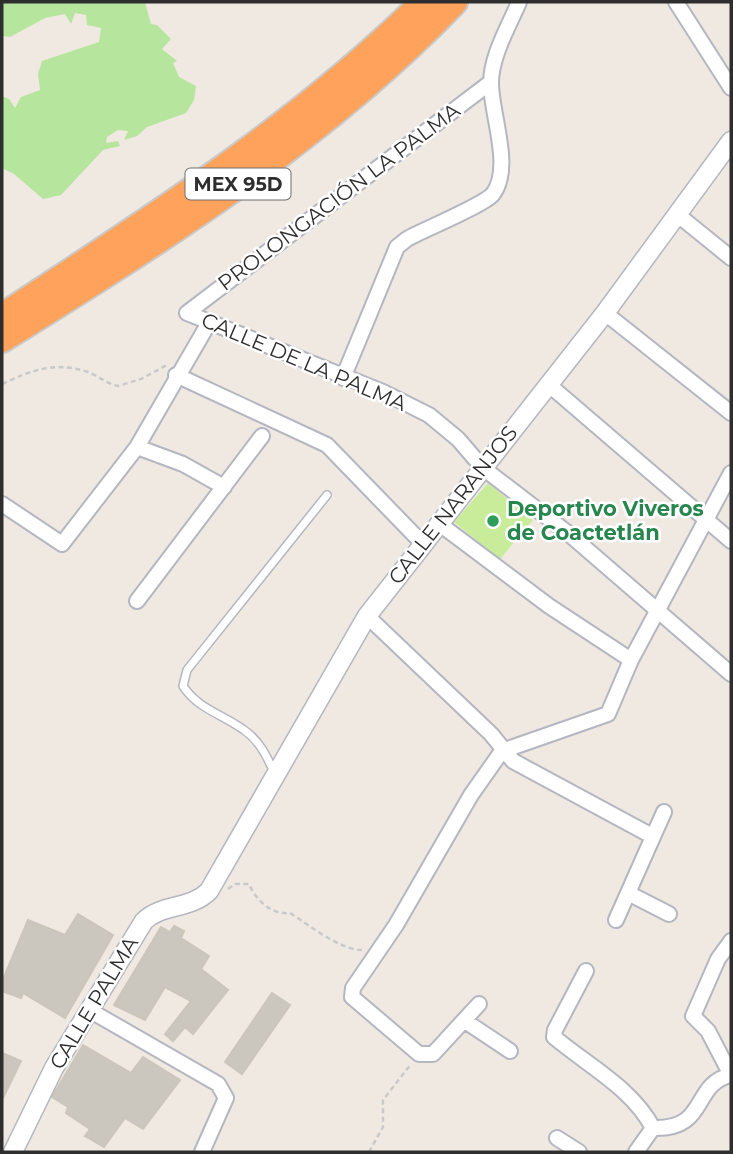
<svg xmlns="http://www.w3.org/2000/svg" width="733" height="1154" font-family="Montserrat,sans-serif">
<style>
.green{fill:#b6e59e}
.pitch{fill:#c9ec9a}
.building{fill:#cbc7bf;stroke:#cbc5ba;stroke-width:2}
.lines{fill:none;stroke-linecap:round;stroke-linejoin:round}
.service-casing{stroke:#b4b7c1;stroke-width:10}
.minor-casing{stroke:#b4b7c1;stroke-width:18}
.tertiary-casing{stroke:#b4b7c1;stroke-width:21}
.motorway-casing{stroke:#c9c9c9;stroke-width:30}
.path{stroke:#c9c9c9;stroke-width:2.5;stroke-dasharray:5 3.5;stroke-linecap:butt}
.service{stroke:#fff;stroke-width:7}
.minor{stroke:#fff;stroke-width:14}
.tertiary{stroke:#fff;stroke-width:18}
.motorway{stroke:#ffa35c;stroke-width:26}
.leisure-dot{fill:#2e9e5b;stroke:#fff;stroke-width:2.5}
.labels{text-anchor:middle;stroke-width:5;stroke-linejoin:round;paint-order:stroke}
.shield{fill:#fff;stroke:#6d6d6d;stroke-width:2}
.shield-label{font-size:19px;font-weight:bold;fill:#2e2e2e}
.street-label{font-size:21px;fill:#2e2e2e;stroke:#fff}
.leisure-label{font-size:21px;font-weight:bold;fill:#27864d;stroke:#fff;text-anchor:start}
</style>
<rect width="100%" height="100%" fill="#efe9e1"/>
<path class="green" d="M 2,2 L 145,2 L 151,24 L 157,25 L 171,39 L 162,49 L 177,61 L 173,63 L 179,77 L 196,86 L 194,100 L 186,113 L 147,127 L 137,136 L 124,140 L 128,131 L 118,130 L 107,137 L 106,143 L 118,141 L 120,146 L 103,150 L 61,195 L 43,199 L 14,174 L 2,168 L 2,96 L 9,99 L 15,108 L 21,97 L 40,90 L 38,74 L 42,61 L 99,42 L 101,28 L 87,25 L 86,15 L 75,13 L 71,24 L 65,14 L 45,18 L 10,37 L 2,36 Z"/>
<path class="pitch" d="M 488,483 L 533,520 L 500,559 L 454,522 Z"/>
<path class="building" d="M 78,914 L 113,935 L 65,1018 L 23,993 L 21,998 L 2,991 L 2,982 L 28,920 L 65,935 Z
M 174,926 L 184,931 L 181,938 L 209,956 L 201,969 L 228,990 L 193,1034 L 185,1027 L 173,1041 L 165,1034 L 191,1001 L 165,987 L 145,1020 L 114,1005 L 161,927 L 170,932 Z
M 272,993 L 290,1005 L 242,1074 L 225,1062 Z
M 83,1045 L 131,1073 L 143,1057 L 180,1080 L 143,1129 L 125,1118 L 104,1147 L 85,1136 L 90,1129 L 66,1113 L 68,1107 L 52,1097 Z
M 2,1053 L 21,1061 L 2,1100 Z"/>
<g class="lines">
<g class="service-casing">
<path id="service" d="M 275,774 C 267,757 260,741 244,730 C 222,714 198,709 183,686 L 187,670 L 327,495"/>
</g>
<g class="minor-casing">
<path id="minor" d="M 676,2 L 731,88
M 678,215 L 731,258
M 187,313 L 383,392 L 429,415 L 458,439 L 483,468 L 569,534 L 731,674
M 187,313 L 491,82
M 605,313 L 731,413
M 176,375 L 327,445 L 424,545
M 343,378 L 397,247 L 407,239 C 423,230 484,205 493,194 C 513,168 491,114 491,83 C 491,56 509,26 519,2
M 548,384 L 731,541
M 137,447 L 183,464 L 224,487
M 2,504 L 62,544 L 137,447 L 210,321
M 441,525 L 549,606 L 631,660
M 137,601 L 262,436
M 367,616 L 491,734 L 513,761 L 652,836
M 628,893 L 669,914
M 616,920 L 664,812
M 586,971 L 555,1030 L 554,1037 C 587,1065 632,1088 653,1128
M 479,1004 L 433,1054 L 419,1054 L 352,997 L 353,988 L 396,925 L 471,795 L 502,751 L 608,714 L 631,660 L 731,473
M 89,1010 L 218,1084 L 226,1098 L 202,1152
M 465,1021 L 510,1051
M 731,1075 L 708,1031 L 693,1016 L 718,959 L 731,941
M 557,1138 L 579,1152
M 636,1152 L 653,1128 C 709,1130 691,1084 731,1075"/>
</g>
<g class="tertiary-casing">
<path id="tertiary" d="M 13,1152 L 54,1068 L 144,921 C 163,903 190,910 209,891 L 367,616 L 605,313 L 731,141"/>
</g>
<g class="motorway-casing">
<path id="motorway" d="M 2,317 C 149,220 298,127 424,2
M 2,339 C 160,241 325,137 454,2"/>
</g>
<path class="path" d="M 2,384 C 32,370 55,361 88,372 C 98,376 107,384 118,386 L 141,379 L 167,365
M 228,889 L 235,884 L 249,884 C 256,900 271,915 290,913 C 309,925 340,950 362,950
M 369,1152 L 383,1127 L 383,1100 L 411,1064"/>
<use href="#service" class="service"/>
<use href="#minor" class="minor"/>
<use href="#tertiary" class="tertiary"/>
<use href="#motorway" class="motorway"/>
</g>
<circle class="leisure-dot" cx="493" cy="521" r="7"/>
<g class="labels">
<rect class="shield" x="185.5" y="168.5" width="105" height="31" rx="5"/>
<g class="shield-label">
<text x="238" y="191">MEX 95D</text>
</g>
<g class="street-label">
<text transform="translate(339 197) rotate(-37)" y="7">PROLONGACIÓN LA PALMA</text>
<text transform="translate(304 362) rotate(23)" y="7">CALLE DE LA PALMA</text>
<text transform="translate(453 505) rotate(-52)" y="7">CALLE NARANJOS</text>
<text transform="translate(94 1003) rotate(-59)" y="7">CALLE PALMA</text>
</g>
<g class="leisure-label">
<text x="507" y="516">Deportivo Viveros<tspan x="507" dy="24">de Coactetlán</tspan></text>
</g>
</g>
<rect width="733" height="1154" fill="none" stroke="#2e2e2e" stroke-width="7"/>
</svg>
